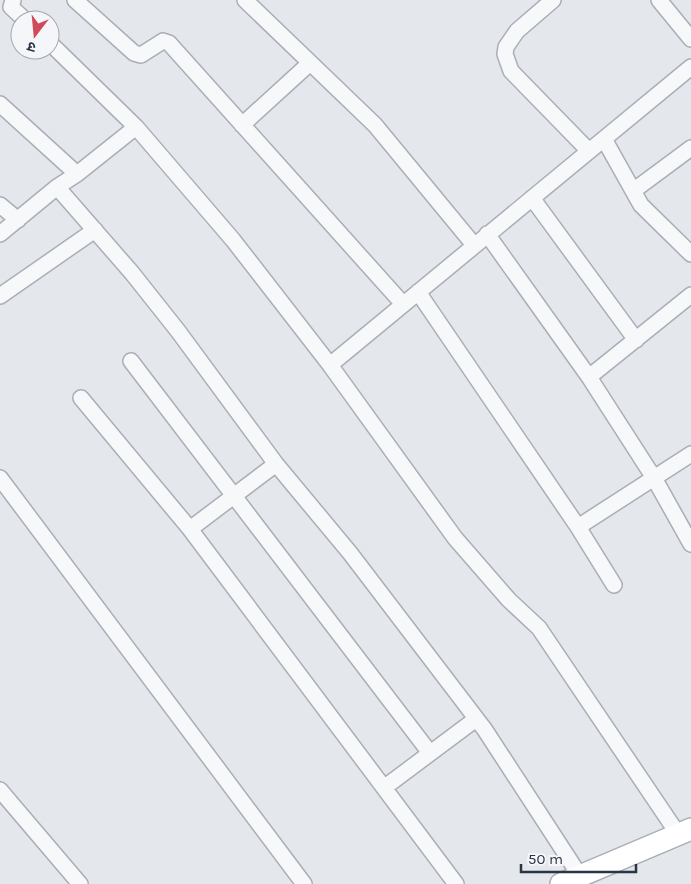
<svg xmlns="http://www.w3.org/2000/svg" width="691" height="884" font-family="Karla,'Noto Sans Devanagari',sans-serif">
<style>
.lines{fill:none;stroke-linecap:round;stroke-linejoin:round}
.street-casing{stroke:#a9aeb7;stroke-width:18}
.secondary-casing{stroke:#a9aeb7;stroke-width:24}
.street{stroke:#f7f8fa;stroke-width:15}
.secondary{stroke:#fff;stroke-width:21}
</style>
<rect width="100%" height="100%" fill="#e4e7ec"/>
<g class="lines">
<g class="street-casing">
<path id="street" d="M 13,0 L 11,7 L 25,20
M 75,0 L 134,53 L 141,55 L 163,41 L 169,43 L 403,304
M 245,0 L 375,125 L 474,245
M 553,0 L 517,31 L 506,47 L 505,54 L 511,71 L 589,151
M 659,0 L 691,39
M 50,43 L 136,127 L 233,240 L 330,365 L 455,538 L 509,600 L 539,628 L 678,834
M 0,104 L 77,174
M 242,125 L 310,63
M 604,139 L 641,205 L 691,254
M 57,187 L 132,273 L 178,331 L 276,464 L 350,553 L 485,730 L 580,876
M 633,191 L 691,148
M 532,198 L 636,340
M 0,205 L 18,220
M 0,234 L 57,187 L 77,174 L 136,127
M 487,234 L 589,377 L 654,478 L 691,544
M 418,292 L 578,527 L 614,585
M 0,296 L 95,230
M 131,361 L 430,753
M 330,365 L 691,67
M 589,377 L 691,295
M 81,398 L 190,529 L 456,884
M 0,478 L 304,884
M 578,527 L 691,454
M 190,529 L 276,464
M 385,787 L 476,719
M 0,790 L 80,884"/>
</g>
<g class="secondary-casing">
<path id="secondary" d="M 561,884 L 691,829"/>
</g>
<use href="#street" class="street"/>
<use href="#secondary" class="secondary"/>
</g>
<g transform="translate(35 35) rotate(196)"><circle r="24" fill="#f4f6f9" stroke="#a4a8b1"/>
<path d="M0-4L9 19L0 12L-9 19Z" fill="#d1495b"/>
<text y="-8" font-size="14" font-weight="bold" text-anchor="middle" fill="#2b3445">उ</text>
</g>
<path d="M521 864v8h115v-8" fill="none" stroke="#2b3445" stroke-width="2.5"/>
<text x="528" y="864" font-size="15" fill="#2b3445" stroke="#f4f6f9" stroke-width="4" paint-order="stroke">50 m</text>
</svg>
